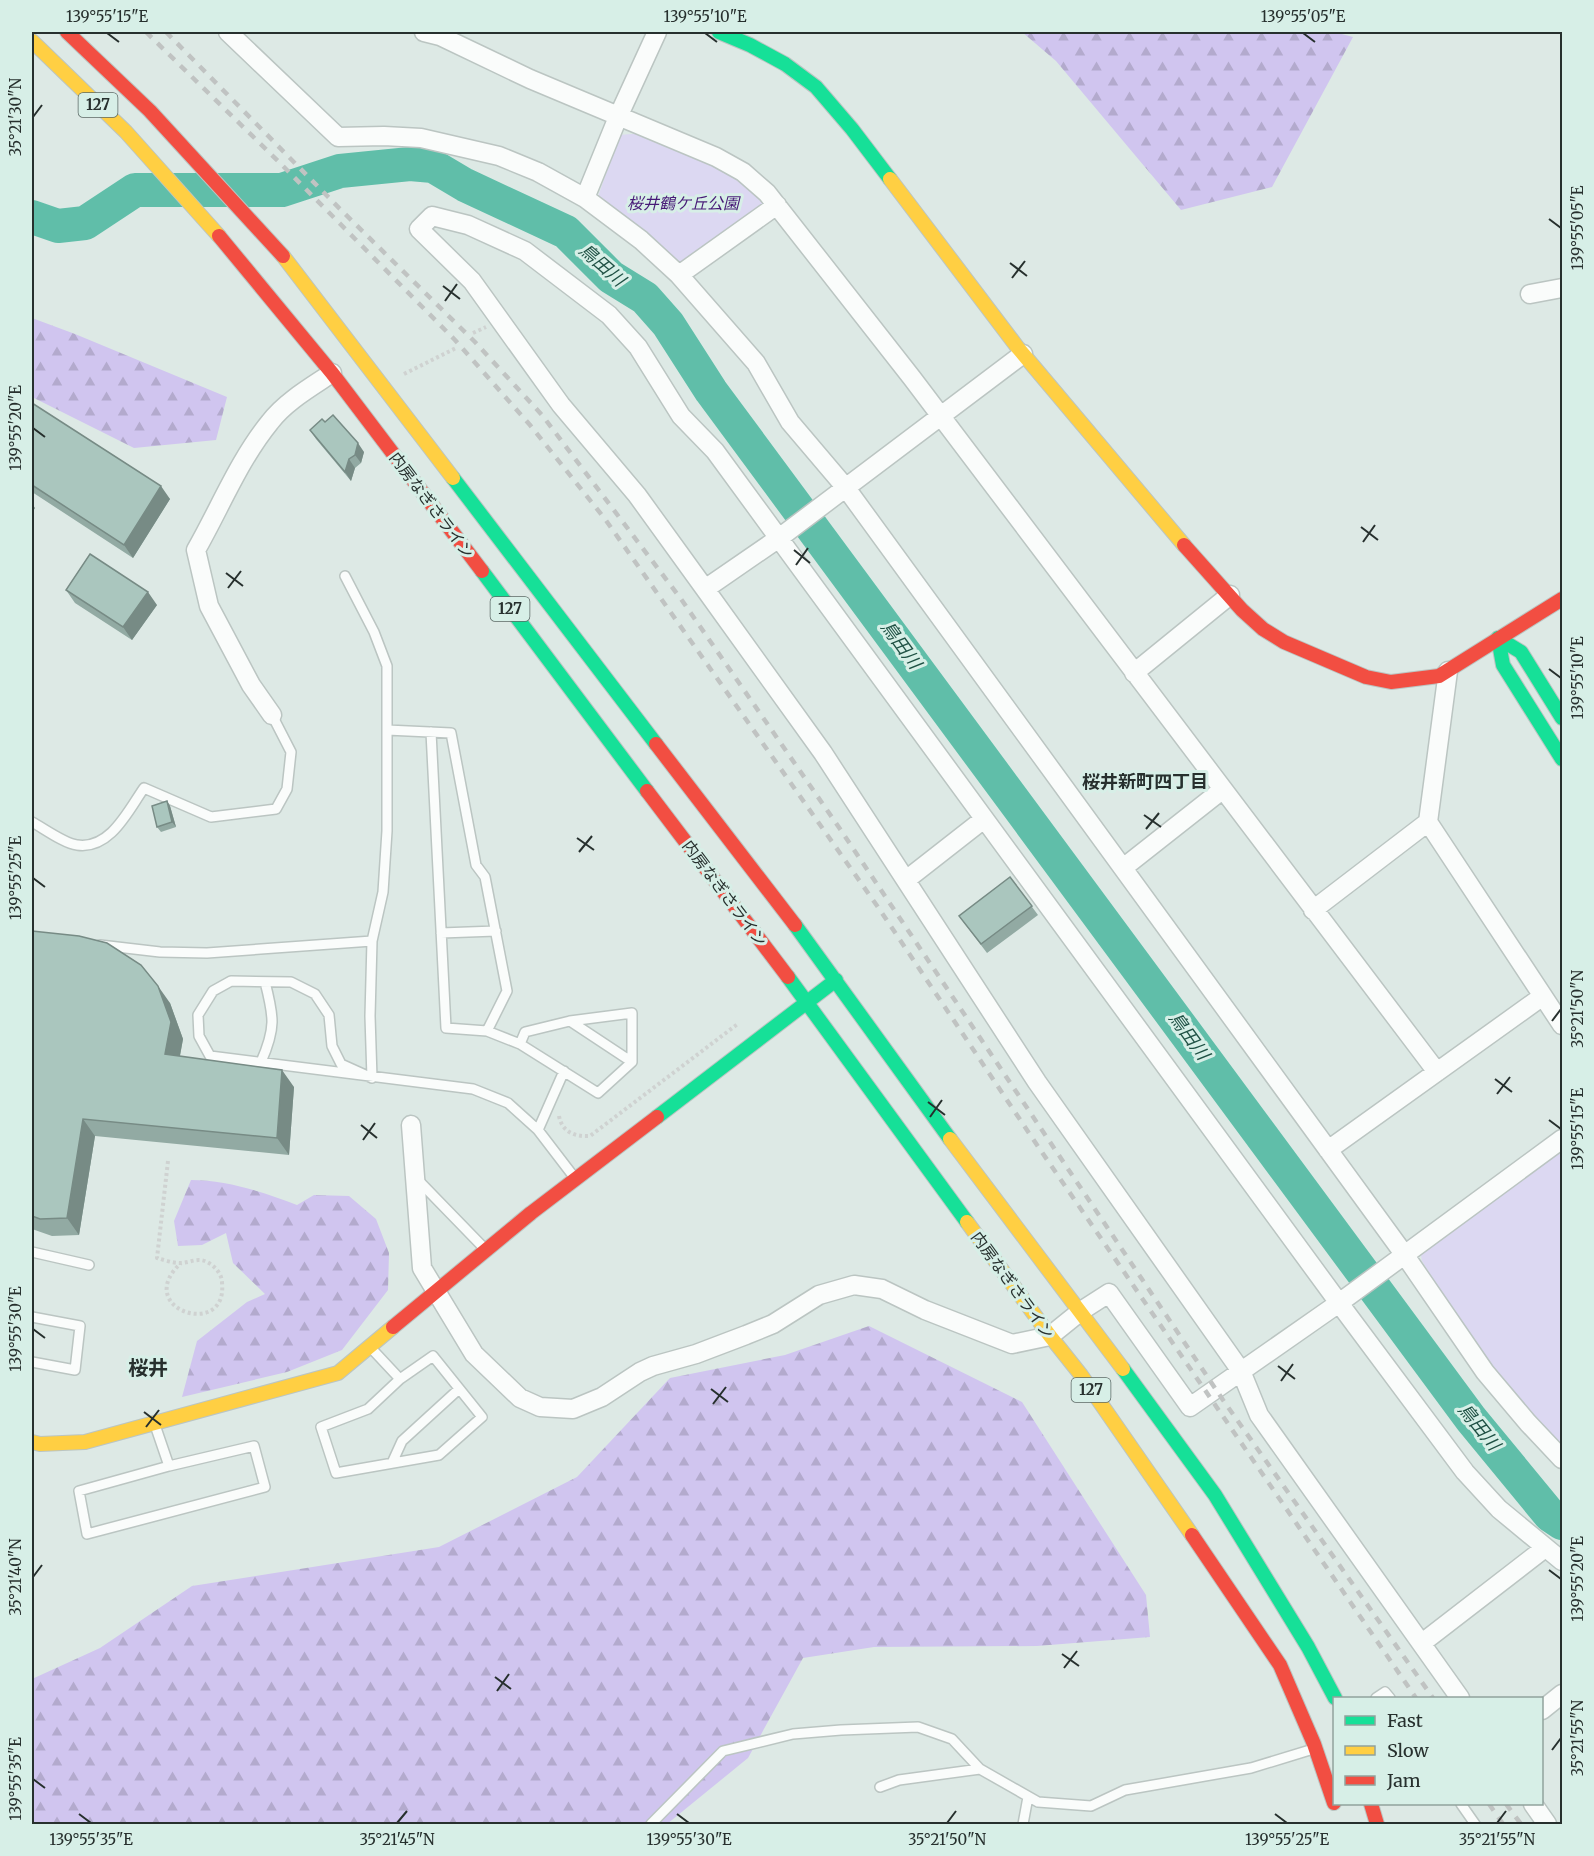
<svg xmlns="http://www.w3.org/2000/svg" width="1594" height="1856" font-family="Merriweather,'Noto Sans JP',serif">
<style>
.green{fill:#dcd8f2}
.forest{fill:url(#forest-firs)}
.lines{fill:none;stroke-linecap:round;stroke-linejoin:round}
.river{stroke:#60bea9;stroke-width:34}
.lane-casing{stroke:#bbc5c2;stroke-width:12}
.street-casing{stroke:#bbc5c2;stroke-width:21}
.fast-casing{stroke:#bbc5c2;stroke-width:16}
.slow-casing{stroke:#bbc5c2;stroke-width:16}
.jam-casing{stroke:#bbc5c2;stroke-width:16}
.path{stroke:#cfd2d1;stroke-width:4;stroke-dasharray:3 3;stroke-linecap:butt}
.lane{stroke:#fafcfb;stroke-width:9}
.street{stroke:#fafcfb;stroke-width:18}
.fast{stroke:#16e098;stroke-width:14}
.slow{stroke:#ffcf43;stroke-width:14}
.jam{stroke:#f24e42;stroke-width:14}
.rail{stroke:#c0c3c2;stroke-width:4.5;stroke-dasharray:8 8;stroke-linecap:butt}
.wall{fill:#92aaa3}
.shaded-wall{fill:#778b85}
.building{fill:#aac6be;stroke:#778b85;stroke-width:1.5}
.ticks{fill:none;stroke:#27302e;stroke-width:2}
.labels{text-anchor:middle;stroke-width:6;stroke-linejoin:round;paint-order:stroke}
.shield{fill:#d7efe7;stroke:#5c6966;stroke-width:1.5}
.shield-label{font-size:15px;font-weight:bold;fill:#27302e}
.park-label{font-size:16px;font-style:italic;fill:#471a77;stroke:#d7efe7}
.street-label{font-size:16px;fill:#27302e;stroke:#d7efe7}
.water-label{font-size:18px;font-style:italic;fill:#1f5144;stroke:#d7efe7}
.neighbourhood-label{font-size:18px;font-weight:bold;fill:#27302e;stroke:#d7efe7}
.quarter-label{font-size:20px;font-weight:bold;fill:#27302e;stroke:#d7efe7}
.neatline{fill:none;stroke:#27302e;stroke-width:2}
.ticks-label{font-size:15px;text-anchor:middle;fill:#27302e}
</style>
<defs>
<pattern id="forest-firs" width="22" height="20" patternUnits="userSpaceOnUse" patternTransform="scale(1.5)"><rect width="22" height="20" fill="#d0c5ef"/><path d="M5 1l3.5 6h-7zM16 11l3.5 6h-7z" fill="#b3aacd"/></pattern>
</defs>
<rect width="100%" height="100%" fill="#dde9e5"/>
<path class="green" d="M 644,133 L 739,174 L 767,206 L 686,266 L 597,200 L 619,135 Z
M 1562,1151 L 1562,1450 L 1487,1367 L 1422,1261 L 1421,1255 Z"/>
<path class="forest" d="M 1022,32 L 1334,32 L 1353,37 L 1272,187 L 1181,210 L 1056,61 Z
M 32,318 L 75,334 L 227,397 L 216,440 L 134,448 L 32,397 Z
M 191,1180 C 227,1180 263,1192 297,1205 L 314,1195 L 349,1196 L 376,1219 L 389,1253 L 388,1290 L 342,1350 L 287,1372 L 182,1397 L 197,1341 L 247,1302 L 265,1294 L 233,1263 L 226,1233 L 202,1245 L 178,1246 L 174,1221 Z
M 869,1326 L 1022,1402 L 1146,1595 L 1150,1637 L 1037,1646 L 874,1647 L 803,1658 L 748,1758 L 667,1824 L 32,1824 L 32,1679 L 100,1648 L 192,1586 L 439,1547 L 577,1477 L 670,1378 L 785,1355 Z"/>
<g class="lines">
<path class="river" d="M 32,217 L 58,226 L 85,223 L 135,190 L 282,190 L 340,171 L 410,164 L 433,166 L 465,185 L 566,232 L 611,277 L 645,298 L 668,324 L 711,391 L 1471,1419 L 1550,1515 L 1562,1523"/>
<g class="lane-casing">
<path id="lane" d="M 345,576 L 374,632 L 387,666 L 387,831 L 383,892 L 372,941
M 387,730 L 451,733 L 476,865 L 485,877 L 507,991 L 487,1031 L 446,1028 L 431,732
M 32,822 C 43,828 65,844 77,845 C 110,850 128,811 144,788 L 211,817 L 276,809 L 287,789 L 291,752 L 272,715
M 441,933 L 496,931
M 100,945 L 160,952 L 207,953 L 372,941 L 370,1016 L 372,1078
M 570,1021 L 632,1062
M 487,1031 L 520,1044 L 598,1093 L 632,1062 L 632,1013 L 570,1021 L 525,1032 L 520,1044
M 261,1062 C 276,1028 274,1017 265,982
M 372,1078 L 341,1064 L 332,1046 L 329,1015 L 315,994 L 291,982 L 231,981 L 213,991 L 198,1015 L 199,1036 L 210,1056 L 473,1089 L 508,1103 L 538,1130 L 574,1177
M 538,1130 L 564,1071
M 416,1178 L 484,1248
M 32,1252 L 89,1265
M 32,1317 L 80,1326 L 75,1370 L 32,1362
M 371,1348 L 400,1379 L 433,1356 L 482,1417 L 439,1455 L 336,1473 L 321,1427 L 368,1409 L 400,1379
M 155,1425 L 169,1466 L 254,1446 L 265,1487 L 87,1534 L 79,1491 L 169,1466
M 392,1463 L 402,1441 L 459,1389
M 1376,1698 L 1385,1692 L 1390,1698
M 880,1787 L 899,1780 L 980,1769
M 1461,1804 L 1475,1824
M 651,1824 L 723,1751 L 793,1734 L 841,1730 L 918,1727 L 952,1739 L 980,1769 L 1038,1802 L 1091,1806 L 1125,1790 L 1251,1768 L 1310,1750
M 1023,1824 L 1028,1797"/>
</g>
<g class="street-casing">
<path id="street" d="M 228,32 L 338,137 L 384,136 L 421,138 L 499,156 L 538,172 L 585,198 L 641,240 L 679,275 L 756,363 L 790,422 L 846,488 L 1404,1254 L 1485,1372 L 1528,1423 L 1562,1459
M 424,32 L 440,36 L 530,79 L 716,157 L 743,172 L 767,193 L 912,378 L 1437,1072
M 585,198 L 618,117 L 657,32
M 679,275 L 777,205
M 1530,294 L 1562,288
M 705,589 L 779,538 L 1023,354
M 1448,671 L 1428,822 L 1562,1025
M 1134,673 L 1230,595
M 272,715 L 251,685 L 209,606 L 196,550 C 220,508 239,460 270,422 C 285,402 311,387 332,373
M 1123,868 L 1222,790
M 906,880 L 984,819
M 1313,910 L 1428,822
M 411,1125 L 422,1268 L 474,1354 L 520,1398 L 540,1407 L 573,1409 L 602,1397 L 640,1372 L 653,1366 L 696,1354 L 746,1335 L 773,1324 L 819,1295 L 854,1285 L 882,1289 L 925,1310 L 1012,1344 L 1050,1336 L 1081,1311 L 1109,1293 L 1190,1407 L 1339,1303 L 1562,1139
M 1328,1150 L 1543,996
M 1422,1643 L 1545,1548
M 1460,1698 L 1259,1415 L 1241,1371 L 1037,1082 L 823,753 L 705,589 L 637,495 L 561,405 L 472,281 L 419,229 L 432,216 L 468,225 L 525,251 L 609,315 L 638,347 L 681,416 L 715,451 L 1339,1303 L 1465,1472 L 1499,1509 L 1562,1561
M 1542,1710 L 1562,1694
M 1533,1804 L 1547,1824"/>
</g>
<g class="fast-casing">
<path id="fast" d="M 719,32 L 750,45 L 785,64 L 816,87 L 852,129 L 890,179
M 453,478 L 656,744
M 482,571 L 647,791
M 1498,638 L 1503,665 L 1562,759
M 1498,638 L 1521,652 L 1562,718
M 795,925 L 950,1139
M 788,977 L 967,1222
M 657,1117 L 836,980
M 1123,1369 L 1215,1495 L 1308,1647 L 1335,1698"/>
</g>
<g class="slow-casing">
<path id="slow" d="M 32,41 L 126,132 L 219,236
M 890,179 L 1018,348 L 1184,545
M 283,256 L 453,478
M 950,1139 L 1123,1369
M 967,1222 L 1050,1336 L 1081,1375 L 1192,1535
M 32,1442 L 40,1444 L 85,1442 L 338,1373 L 393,1327"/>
</g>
<g class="jam-casing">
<path id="jam" d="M 67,32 L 150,111 L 283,256
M 219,236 L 332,373 L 482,571
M 1184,545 L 1242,610 L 1263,629 L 1284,642 L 1366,677 L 1391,682 L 1439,676 L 1562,599
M 656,744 L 795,925
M 647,791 L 788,977
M 393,1327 L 531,1213 L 657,1117
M 1192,1535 L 1280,1665 L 1314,1744 L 1334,1803
M 1371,1804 L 1377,1824"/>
</g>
<path class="path" d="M 473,333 L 486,327
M 404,374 L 456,348
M 559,1116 C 562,1132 575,1137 590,1136 L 739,1023
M 168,1161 L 157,1258 C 164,1260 173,1263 180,1263 C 190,1263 197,1257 207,1262 C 215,1266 222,1274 222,1283 C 228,1340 131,1309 181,1263"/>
<use href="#lane" class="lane"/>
<use href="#street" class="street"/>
<use href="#fast" class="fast"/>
<use href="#slow" class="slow"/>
<use href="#jam" class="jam"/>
<path class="rail" d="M 146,32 L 279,162 L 455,340 L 530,425 L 605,519 L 880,910 L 1037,1145 L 1416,1698
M 166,32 L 340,209 L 475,342 L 542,415 L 681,599 L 838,826 L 1223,1400 L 1433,1698
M 1489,1804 L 1503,1824
M 1506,1804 L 1521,1824"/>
</g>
<path class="wall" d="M 32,403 L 170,499 L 133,558 L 32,492 Z
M 310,430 L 364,452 L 361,463 L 355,468 L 351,481 L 316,439 Z
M 66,590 L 157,605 L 132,640 L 75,603 Z
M 167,801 L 170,806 L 176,827 L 161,832 L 157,827 Z
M 1010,877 L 1038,915 L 987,953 L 959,916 Z
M 32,931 L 170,1003 L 183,1039 L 180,1056 L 294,1087 L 289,1155 L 95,1136 L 79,1235 L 52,1236 L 32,1229 Z"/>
<path class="shaded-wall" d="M 358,443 L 364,452 L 361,463 L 355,455 Z
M 349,459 L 355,468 L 351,481 L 345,472 Z
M 161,486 L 170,499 L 133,558 L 124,545 Z
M 32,504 L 35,508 L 32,513 Z
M 148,592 L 157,605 L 132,640 L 123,627 Z
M 167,801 L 170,806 L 176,827 L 172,822 Z
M 158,986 L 170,1003 L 183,1039 L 177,1071 L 165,1054 Z
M 282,1070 L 294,1087 L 289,1155 L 277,1138 Z
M 83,1119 L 95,1136 L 79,1235 L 67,1218 Z"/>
<path class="building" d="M 32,403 L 161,486 L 124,545 L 32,485 Z
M 333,415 L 358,443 L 355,455 L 349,459 L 345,472 L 310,430 L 322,419 L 325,422 Z
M 90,554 L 148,592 L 123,627 L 66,590 Z
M 167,801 L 172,822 L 157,827 L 152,806 Z
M 1010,877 L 1032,906 L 981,944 L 959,916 Z
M 32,931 L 79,936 L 107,943 L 141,965 L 158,986 L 171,1022 L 165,1054 L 282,1070 L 277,1138 L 83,1119 L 67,1218 L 40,1219 L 32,1216 Z"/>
<path class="ticks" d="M 107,33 L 119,42M 705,33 L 717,42M 1303,33 L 1315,42M 33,117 L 42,105M 1549,219 L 1561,228M 1010,263 L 1027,276M 1012,278 L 1025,261M 443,286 L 460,299M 445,301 L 457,284M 33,428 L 45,437M 1361,527 L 1378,540M 1363,542 L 1375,525M 794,550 L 810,563M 796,565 L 808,548M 226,573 L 243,586M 228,588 L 241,571M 1549,669 L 1561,678M 1144,815 L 1161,827M 1146,829 L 1159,813M 577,838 L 594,850M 579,852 L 592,836M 33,878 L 45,887M 1552,1021 L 1561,1009M 1495,1079 L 1512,1092M 1497,1094 L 1510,1077M 928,1102 L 945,1115M 930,1117 L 942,1100M 1549,1120 L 1561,1129M 361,1125 L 377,1138M 363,1140 L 375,1123M 33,1329 L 45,1338M 1278,1366 L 1295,1379M 1281,1381 L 1293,1364M 711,1389 L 728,1402M 713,1404 L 726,1387M 144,1412 L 161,1425M 146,1427 L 159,1410M 1549,1570 L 1561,1579M 33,1577 L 42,1565M 1062,1654 L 1079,1666M 1064,1668 L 1077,1651M 495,1677 L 511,1689M 497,1691 L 509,1674M 1552,1750 L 1561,1738M 33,1779 L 45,1788M 79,1814 L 91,1823M 677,1814 L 689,1823M 1275,1814 L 1287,1823M 397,1823 L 407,1811M 947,1823 L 956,1811M 1497,1823 L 1506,1811"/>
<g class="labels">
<g class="shield">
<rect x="78.5" y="93" width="39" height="24" rx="4.5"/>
<rect x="490.5" y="597" width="39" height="24" rx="4.5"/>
<rect x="1071.5" y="1378" width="39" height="24" rx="4.5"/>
</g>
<g class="shield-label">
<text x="98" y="110">127</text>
<text x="510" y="614">127</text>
<text x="1091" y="1395">127</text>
</g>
<g class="park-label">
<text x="683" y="209">桜井鶴ケ丘公園</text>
</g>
<g class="street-label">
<text transform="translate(432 505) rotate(53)" y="6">内房なぎさライン</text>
<text transform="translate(725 893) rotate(53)" y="6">内房なぎさライン</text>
<text transform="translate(1013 1285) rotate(54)" y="6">内房なぎさライン</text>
</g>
<g class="water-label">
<text transform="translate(602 265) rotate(41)" y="6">鳥田川</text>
<text transform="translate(901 645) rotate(54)" y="6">鳥田川</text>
<text transform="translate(1189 1036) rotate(54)" y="6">鳥田川</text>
<text transform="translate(1479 1427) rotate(51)" y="6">鳥田川</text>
</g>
<g class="neighbourhood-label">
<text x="1145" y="788">桜井新町四丁目</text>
</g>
<g class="quarter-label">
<text x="148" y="1375">桜井</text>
</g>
</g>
<rect width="1594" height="1856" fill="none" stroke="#d7efe7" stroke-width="66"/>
<rect x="1333" y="1697" width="210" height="108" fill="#d7efe7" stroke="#91a39d" stroke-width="1.5"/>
<rect x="1345" y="1716" width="30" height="9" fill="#16e098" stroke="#91a39d" stroke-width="1.5"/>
<text x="1387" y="1727" font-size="18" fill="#27302e">Fast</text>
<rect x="1345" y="1746" width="30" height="9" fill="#ffcf43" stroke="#91a39d" stroke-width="1.5"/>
<text x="1387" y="1757" font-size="18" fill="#27302e">Slow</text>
<rect x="1345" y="1776" width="30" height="9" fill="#f24e42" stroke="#91a39d" stroke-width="1.5"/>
<text x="1387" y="1787" font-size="18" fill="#27302e">Jam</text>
<rect x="33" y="33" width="1528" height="1790" class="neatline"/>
<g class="ticks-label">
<text x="107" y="22">139°55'15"E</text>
<text x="705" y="22">139°55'10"E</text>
<text x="1303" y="22">139°55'05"E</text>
<text transform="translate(16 117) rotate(-90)" y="5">35°21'30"N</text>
<text transform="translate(1578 228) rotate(-90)" y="5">139°55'05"E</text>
<text transform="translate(16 428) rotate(-90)" y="5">139°55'20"E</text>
<text transform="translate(1578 678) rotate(-90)" y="5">139°55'10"E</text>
<text transform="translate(16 878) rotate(-90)" y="5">139°55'25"E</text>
<text transform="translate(1578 1009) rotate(-90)" y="5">35°21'50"N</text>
<text transform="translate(1578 1129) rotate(-90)" y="5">139°55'15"E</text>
<text transform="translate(16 1329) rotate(-90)" y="5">139°55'30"E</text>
<text transform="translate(16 1577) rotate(-90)" y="5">35°21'40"N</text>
<text transform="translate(1578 1579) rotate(-90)" y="5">139°55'20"E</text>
<text transform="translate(1578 1738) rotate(-90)" y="5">35°21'55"N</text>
<text transform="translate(16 1779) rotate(-90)" y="5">139°55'35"E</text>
<text x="91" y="1845">139°55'35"E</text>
<text x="397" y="1845">35°21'45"N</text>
<text x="689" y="1845">139°55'30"E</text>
<text x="947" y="1845">35°21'50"N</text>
<text x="1287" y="1845">139°55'25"E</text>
<text x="1497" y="1845">35°21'55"N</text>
</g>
</svg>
